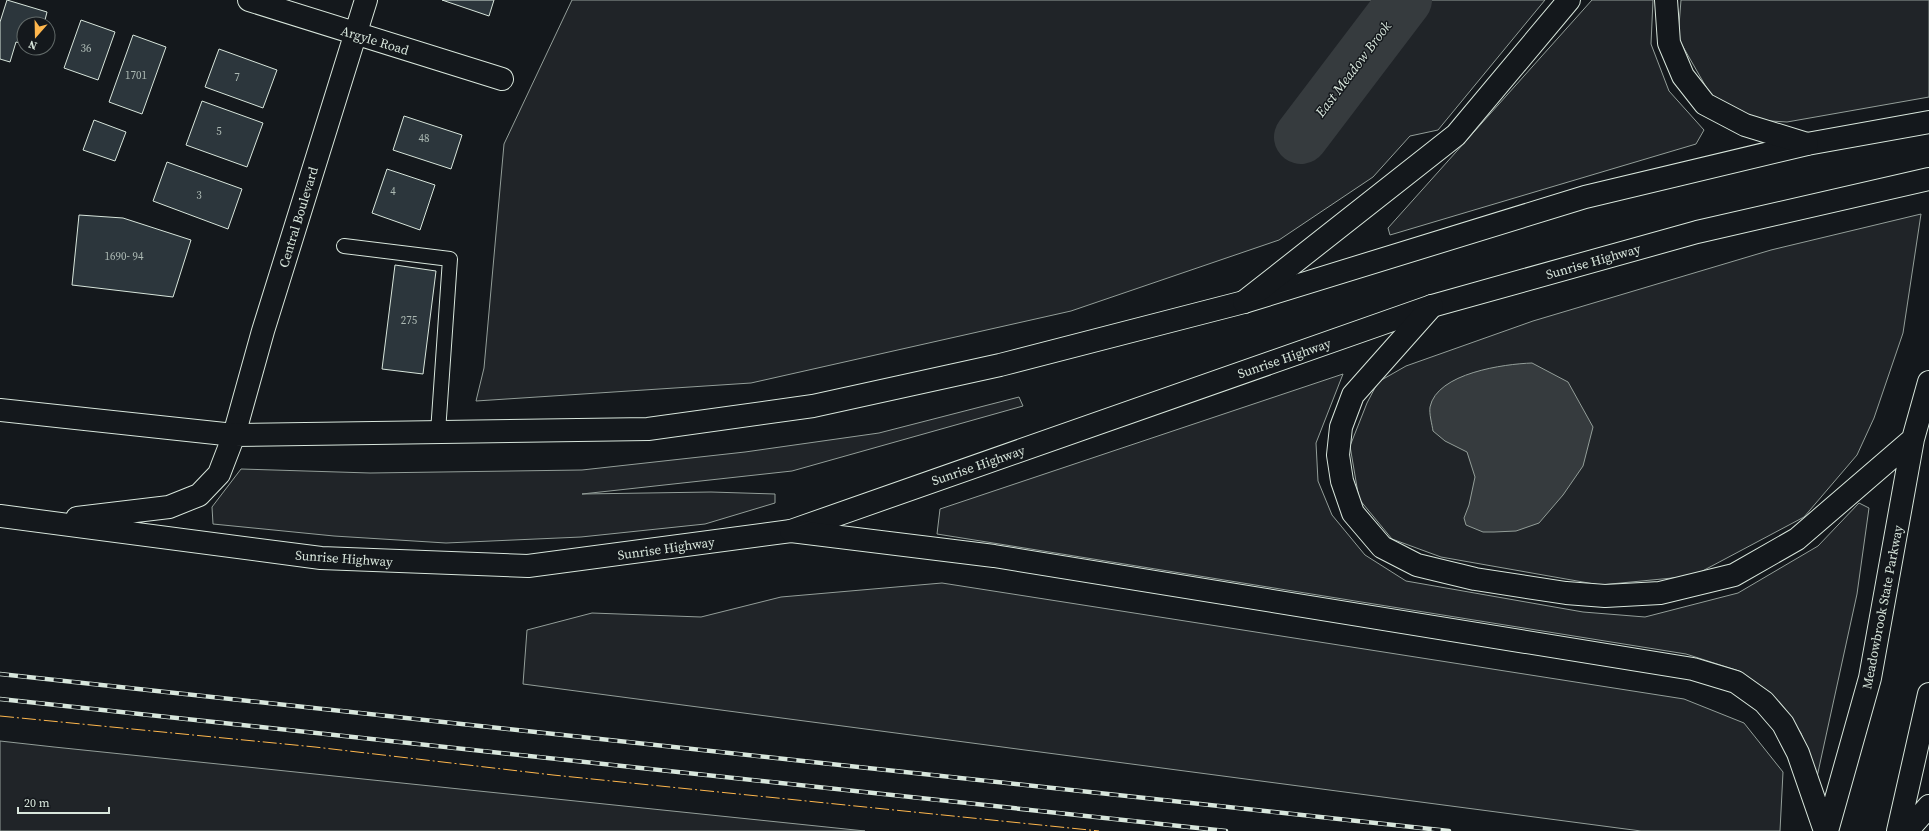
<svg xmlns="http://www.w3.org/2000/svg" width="1929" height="831" font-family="'Source Serif 4',serif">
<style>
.green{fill:#202428;stroke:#939e99}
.water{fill:#363b3e;stroke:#939e99}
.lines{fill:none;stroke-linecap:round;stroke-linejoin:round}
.river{stroke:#363b3e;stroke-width:54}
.building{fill:#2c363c;stroke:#d8e6dc}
.service-casing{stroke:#d8e6dc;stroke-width:16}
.minor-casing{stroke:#d8e6dc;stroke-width:24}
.trunk-casing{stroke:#d8e6dc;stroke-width:24}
.motorway-casing{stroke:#d8e6dc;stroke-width:24}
.service{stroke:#14181c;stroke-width:14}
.minor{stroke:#14181c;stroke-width:22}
.trunk{stroke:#14181c;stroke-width:22}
.motorway{stroke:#14181c;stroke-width:22}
.rail-casing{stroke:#d8e6dc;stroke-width:4.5}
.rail{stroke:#14181c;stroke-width:3;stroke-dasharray:9;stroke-linecap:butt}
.power{stroke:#ffb74d;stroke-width:1;stroke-dasharray:14 3 2 3;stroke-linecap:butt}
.labels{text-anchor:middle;stroke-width:3;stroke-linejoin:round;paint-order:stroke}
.number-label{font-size:11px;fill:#adbab4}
.street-label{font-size:13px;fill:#d8e6dc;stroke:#14181c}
.water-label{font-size:14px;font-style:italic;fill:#d8e6dc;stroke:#14181c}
</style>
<rect width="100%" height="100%" fill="#14181c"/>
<path class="green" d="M 572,0 L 1545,0 L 1438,130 L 1410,136 L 1373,177 L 1279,240 L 1071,311 L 751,383 L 476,401 L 484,368 L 504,144 Z
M 1592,0 L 1653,0 L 1651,44 L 1669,91 L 1704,130 L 1696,144 L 1390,235 L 1388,228 Z
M 1681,0 L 1929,0 L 1929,97 L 1787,122 L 1755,120 L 1713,99 L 1678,38 Z
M 1921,214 L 1903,333 L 1874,418 L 1857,455 L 1804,517 L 1693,576 L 1600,585 L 1441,557 L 1392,539 L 1359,499 L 1350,446 L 1367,403 L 1378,382 L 1406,366 L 1533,321 L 1771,250 Z
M 1343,374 L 1316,443 L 1318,481 L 1332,515 L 1365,555 L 1406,581 L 1583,612 L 1645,617 L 1738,593 L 1818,546 L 1859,503 L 1869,508 L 1857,594 L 1817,777 L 1801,733 L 1778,701 L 1739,671 L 1686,654 L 937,534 L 940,509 Z
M 1019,397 L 1023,406 L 792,471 L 582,494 L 711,492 L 775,494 L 775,503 L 705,524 L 581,537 L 446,543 L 334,536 L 213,524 L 212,507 L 241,469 L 370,473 L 582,470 L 745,452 L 879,433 Z
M 942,583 L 1684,699 L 1744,723 L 1783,772 L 1780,831 L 1641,831 L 523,684 L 527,630 L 592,613 L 701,617 L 781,597 Z
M 0,741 L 54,747 L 865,831 L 0,831 Z"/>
<path class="water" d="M 1532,363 L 1568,382 L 1593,427 L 1583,466 L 1563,495 L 1539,523 L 1516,531 L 1494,532 L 1483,532 L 1466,525 L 1464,518 L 1469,505 L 1475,477 L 1467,452 L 1445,441 L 1433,431 C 1432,424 1429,414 1430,407 C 1437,373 1504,364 1532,363 Z"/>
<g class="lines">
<path class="river" d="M 1301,137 L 1405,0"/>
</g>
<path class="building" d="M 7,0 L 47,12 L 44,24 L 24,24 L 24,44 L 16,42 L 10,62 L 0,59 L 0,22 Z
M 442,0 L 494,0 L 489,16 Z
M 81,20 L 115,32 L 98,80 L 64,68 Z
M 133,35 L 166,47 L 142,114 L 109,102 Z
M 219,49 L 277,70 L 263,108 L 205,87 Z
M 202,101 L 263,123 L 247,167 L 186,145 Z
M 404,116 L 462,135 L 451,169 L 393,150 Z
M 94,120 L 126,132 L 115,161 L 83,150 Z
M 167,162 L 242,189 L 228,229 L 153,201 Z
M 387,169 L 435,185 L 420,230 L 372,213 Z
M 79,215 L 123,218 L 191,240 L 173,297 L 72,285 Z
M 395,265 L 436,271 L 423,374 L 382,369 Z"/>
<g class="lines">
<g class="service-casing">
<path id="service" d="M 344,246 L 450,259 L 438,432"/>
</g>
<g class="minor-casing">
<path id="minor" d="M 249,0 L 502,79
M 234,435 L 263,331 L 366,0"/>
</g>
<g class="trunk-casing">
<path id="trunk" d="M 0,410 L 234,435 L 648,429 L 813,406 L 1000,365 L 1244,302 L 1585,197 L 1807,144 L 1929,122
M 0,516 L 321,558 L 528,566 L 791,531 L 1432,306 L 1697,232 L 1929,179
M 77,518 L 169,507 L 199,495 L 219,474 L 234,435"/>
</g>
<g class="motorway-casing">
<path id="motorway" d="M 1666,0 L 1669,43 L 1683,76 L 1705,104 L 1745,125 L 1807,144
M 1244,302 L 1456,135 L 1569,0
M 1432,306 L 1353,395 L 1341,427 L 1338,455 L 1342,481 L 1353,513 L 1382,547 L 1417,565 L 1475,579 L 1566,593 L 1605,596 L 1660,593 L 1734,575 L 1797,539 L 1913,439
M 791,531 L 994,556 L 1693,669 L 1736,682 L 1764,702 L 1783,724 L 1798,753 L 1825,831
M 1827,831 L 1870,678 L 1913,439 L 1929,382
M 1898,831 L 1929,694
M 1907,831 L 1929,806"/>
</g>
<use href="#service" class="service"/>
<use href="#minor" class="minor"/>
<use href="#trunk" class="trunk"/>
<use href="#motorway" class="motorway"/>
<g class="rail-casing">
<path id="rail" d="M 0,674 L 1449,831
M 0,699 L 1226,831"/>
</g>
<use href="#rail" class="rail"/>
<path class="power" d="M 0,716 L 315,747 L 553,775 L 1099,831"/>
</g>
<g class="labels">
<g class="number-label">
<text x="86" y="52">36</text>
<text x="136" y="79">1701</text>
<text x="237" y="81">7</text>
<text x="219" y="135">5</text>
<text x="424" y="142">48</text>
<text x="393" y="195">4</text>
<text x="199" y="199">3</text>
<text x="124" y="260">1690- 94</text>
<text x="409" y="324">275</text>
</g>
<g class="street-label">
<text transform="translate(375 40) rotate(17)" y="5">Argyle Road</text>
<text transform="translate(298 217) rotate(-73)" y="5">Central Boulevard</text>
<text transform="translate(1593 261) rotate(-16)" y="5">Sunrise Highway</text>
<text transform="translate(1284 358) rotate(-19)" y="5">Sunrise Highway</text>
<text transform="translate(978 465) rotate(-19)" y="5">Sunrise Highway</text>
<text transform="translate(666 548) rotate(-8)" y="5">Sunrise Highway</text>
<text transform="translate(344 558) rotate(4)" y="5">Sunrise Highway</text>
<text transform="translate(1882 607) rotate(-79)" y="5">Meadowbrook State Parkway</text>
</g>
<g class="water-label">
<text transform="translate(1353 69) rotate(-53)" y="5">East Meadow Brook</text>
</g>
</g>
<g transform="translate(36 36) rotate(200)"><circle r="19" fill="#14181c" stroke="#626a69"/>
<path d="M0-3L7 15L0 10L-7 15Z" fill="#ffb74d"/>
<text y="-6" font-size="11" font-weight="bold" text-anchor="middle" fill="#d8e6dc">N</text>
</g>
<path d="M18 807v6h91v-6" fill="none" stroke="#d8e6dc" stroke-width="2"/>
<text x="24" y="807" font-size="12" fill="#d8e6dc" stroke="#14181c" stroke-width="3" paint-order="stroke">20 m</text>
</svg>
